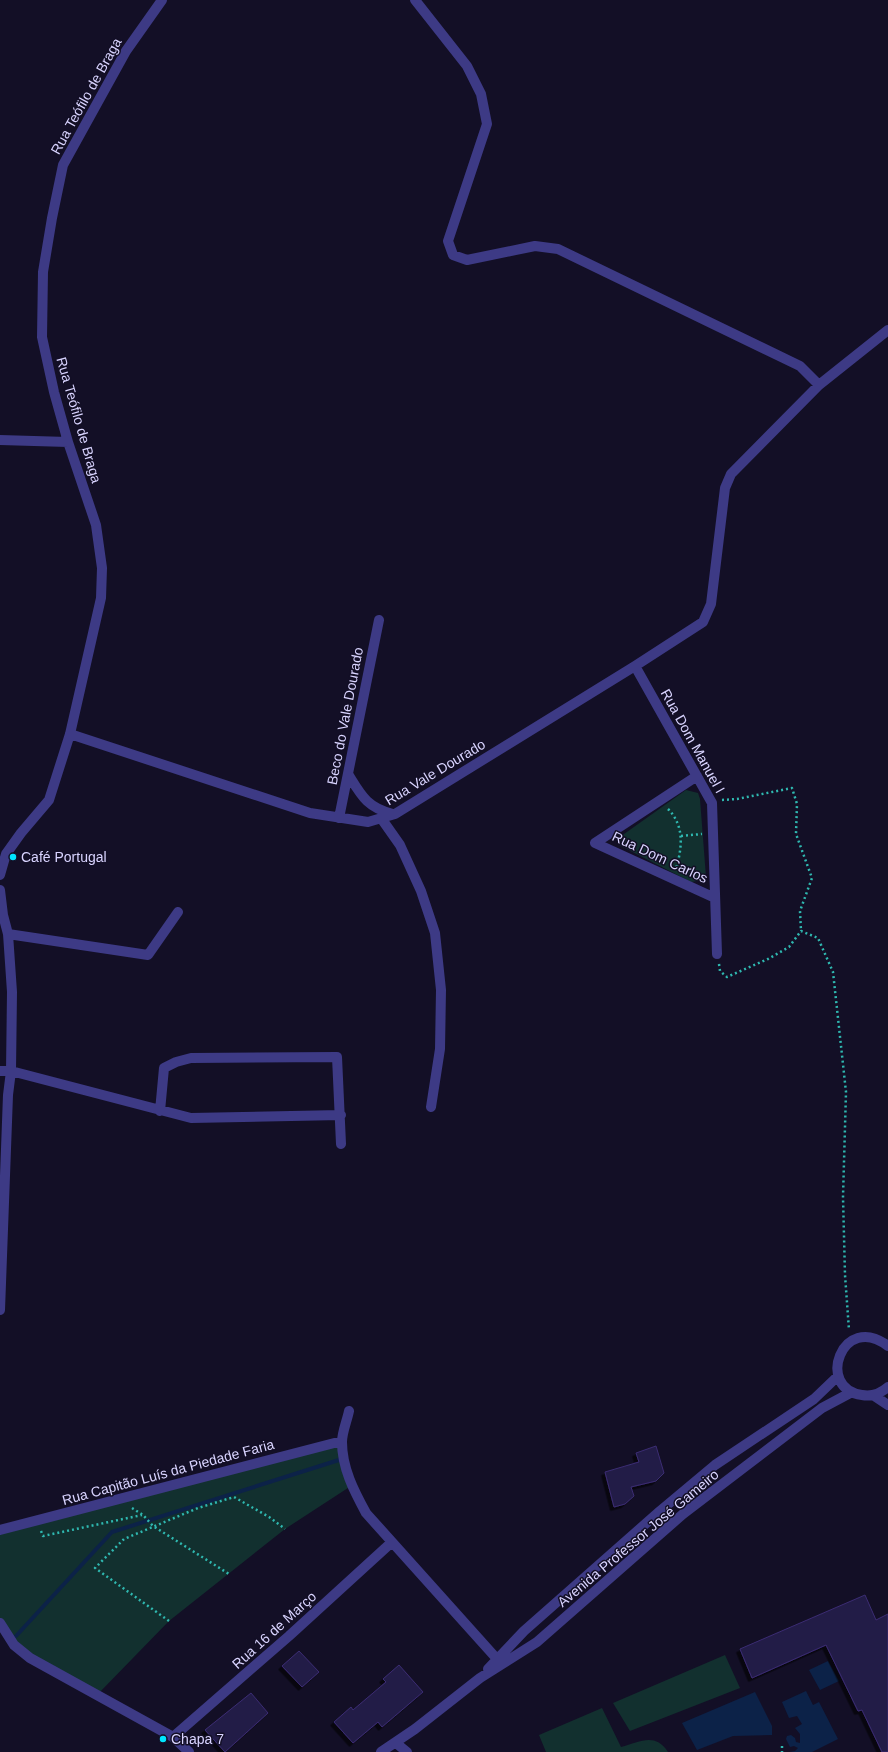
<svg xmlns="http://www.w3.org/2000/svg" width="888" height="1752" font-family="Helvetica,sans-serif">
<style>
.green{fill:#12302f}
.water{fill:#0c2248}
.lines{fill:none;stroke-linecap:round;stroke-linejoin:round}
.stream{stroke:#0c2248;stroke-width:4}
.building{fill:#241b47;stroke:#3b2d73;filter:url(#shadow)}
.path{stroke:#2fb8b0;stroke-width:2.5;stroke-dasharray:2 3;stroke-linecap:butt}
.minor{stroke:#3d3a85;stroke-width:10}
.poi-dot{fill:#00e5ff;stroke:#130f26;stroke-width:1.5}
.labels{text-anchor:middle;stroke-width:3;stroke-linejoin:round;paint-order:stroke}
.street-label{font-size:14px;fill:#d9d4ff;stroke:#130f26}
.poi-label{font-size:14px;fill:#d9d4ff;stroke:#130f26;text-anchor:start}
</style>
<defs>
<filter id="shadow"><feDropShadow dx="-3.5" dy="3.5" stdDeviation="0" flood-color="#0009"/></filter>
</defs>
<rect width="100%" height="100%" fill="#130f26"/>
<path class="green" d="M 686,790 L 698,793 L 700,799 L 706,877 L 697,881 L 691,882 L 619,845 L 617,839 Z
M 342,1441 L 351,1486 L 285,1529 L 169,1621 L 97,1695 L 14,1645 L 0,1623 L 0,1530 Z
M 725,1655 L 740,1688 L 630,1731 L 613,1703 Z
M 602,1708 L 621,1747 C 640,1742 655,1732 668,1752 L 546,1752 L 539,1735 Z"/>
<path class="water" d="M 828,1661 L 839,1681 L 820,1690 L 809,1670 Z
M 806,1691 L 813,1705 L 819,1702 L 838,1739 L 812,1752 L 790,1752 L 795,1751 L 798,1748 L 794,1746 L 790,1747 L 786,1739 L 787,1736 L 791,1735 L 795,1738 L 796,1742 L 800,1743 L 800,1734 L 795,1728 L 802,1724 L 797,1716 L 789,1718 L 782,1702 Z
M 755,1692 L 772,1726 L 772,1735 L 733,1736 L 697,1750 L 682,1723 Z"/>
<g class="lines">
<path class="stream" d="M 16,1636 L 112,1532 L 342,1459"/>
</g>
<path class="building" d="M 656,1446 L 664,1473 L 656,1481 L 631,1487 L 634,1496 L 625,1504 L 614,1507 L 605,1472 L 639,1462 L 636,1453 Z
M 865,1595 L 876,1620 L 888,1614 L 888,1752 L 882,1752 L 862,1710 L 858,1711 L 826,1645 L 752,1678 L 740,1649 Z
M 299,1651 L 319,1672 L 302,1687 L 282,1666 Z
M 399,1665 L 423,1692 L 382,1727 L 378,1722 L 353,1743 L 334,1722 L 351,1707 L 353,1710 L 386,1682 L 383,1679 Z
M 251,1693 L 268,1713 L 225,1752 L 205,1730 Z"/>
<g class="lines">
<path class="path" d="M 722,800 L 737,799 L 792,788 L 797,804 L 796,834 L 812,878 L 800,911 L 801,931
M 668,809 C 685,826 682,848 676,869
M 681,836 L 702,834
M 719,964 L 720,971 L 727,977 L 768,959 L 789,947 L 801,931 L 818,938 L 833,972 L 846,1092 L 843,1197 L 845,1275 L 849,1330
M 132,1508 L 143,1515 L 153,1526 L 229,1574
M 41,1531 L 43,1536 L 142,1515
M 169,1621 L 95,1568 L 124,1539 L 198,1508 L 234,1497 L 269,1517 L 285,1529
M 782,1746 L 782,1752"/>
<path class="minor" d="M 415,0 L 467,66 L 481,94 L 487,124 L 448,241 L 453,255 L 467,260 L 535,246 L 558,249 L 800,366 L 819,385
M 0,440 L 68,442
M 635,666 L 712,803 L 717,954
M 70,734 L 310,813 L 368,822 L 395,814 L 635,666 L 703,622 L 711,604 L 725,488 L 731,474 L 819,385 L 888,330
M 348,774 C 361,795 367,808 393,814
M 697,776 L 595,843 L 715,898
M 339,818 L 379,620
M 381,818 L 400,845 L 421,891 L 435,933 L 441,990 L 440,1049 L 431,1107
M 0,875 L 6,854 L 21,833 L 49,800 L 70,734 L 101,598 L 102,568 L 96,525 L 68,442 L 54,392 L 42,337 L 43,272 L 52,218 L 63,165 L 126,51 L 162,0
M 0,890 L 3,915 L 8,934 L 12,992 L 11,1071 L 8,1095 L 0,1310
M 8,934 L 148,955 L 178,912
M 0,1071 L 11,1071 L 191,1118 L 341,1115
M 160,1111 L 164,1068 L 176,1062 L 191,1058 L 337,1057 L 341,1144
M 888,1346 C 842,1311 815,1389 862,1395 C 872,1397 881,1393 888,1387
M 873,1395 L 888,1405
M 349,1411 C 347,1421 342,1432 342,1442 C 342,1468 354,1491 366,1513 L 497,1659
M 0,1530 L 342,1441
M 0,1623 L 14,1645 L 30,1658 L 173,1737 L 189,1752
M 488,1669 L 524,1631 L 660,1511 L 715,1465 L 814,1399 L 838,1376
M 173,1737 L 289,1636 L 392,1542
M 396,1743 L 407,1752
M 381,1752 L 415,1729 L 480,1678 L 537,1642 L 683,1514 L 822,1408 L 852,1392"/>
</g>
<g class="poi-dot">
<circle cx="13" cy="857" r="4"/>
<circle cx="163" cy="1739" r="4"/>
</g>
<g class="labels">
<g class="street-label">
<text transform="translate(86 96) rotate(-61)" y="5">Rua Teófilo de Braga</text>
<text transform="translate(79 420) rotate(74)" y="5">Rua Teófilo de Braga</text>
<text transform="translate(345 716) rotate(-79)" y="5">Beco do Vale Dourado</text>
<text transform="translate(693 741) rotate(61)" y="5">Rua Dom Manuel I</text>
<text transform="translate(435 772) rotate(-31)" y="5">Rua Vale Dourado</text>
<text transform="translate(660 857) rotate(25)" y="5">Rua Dom Carlos</text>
<text transform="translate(168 1472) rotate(-15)" y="5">Rua Capitão Luís da Piedade Faria</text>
<text transform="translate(638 1538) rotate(-40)" y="5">Avenida Professor José Gameiro</text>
<text transform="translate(274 1630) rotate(-42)" y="5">Rua 16 de Março</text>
</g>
<g class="poi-label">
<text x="21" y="862">Café Portugal</text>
<text x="171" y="1744">Chapa 7</text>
</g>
</g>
</svg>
